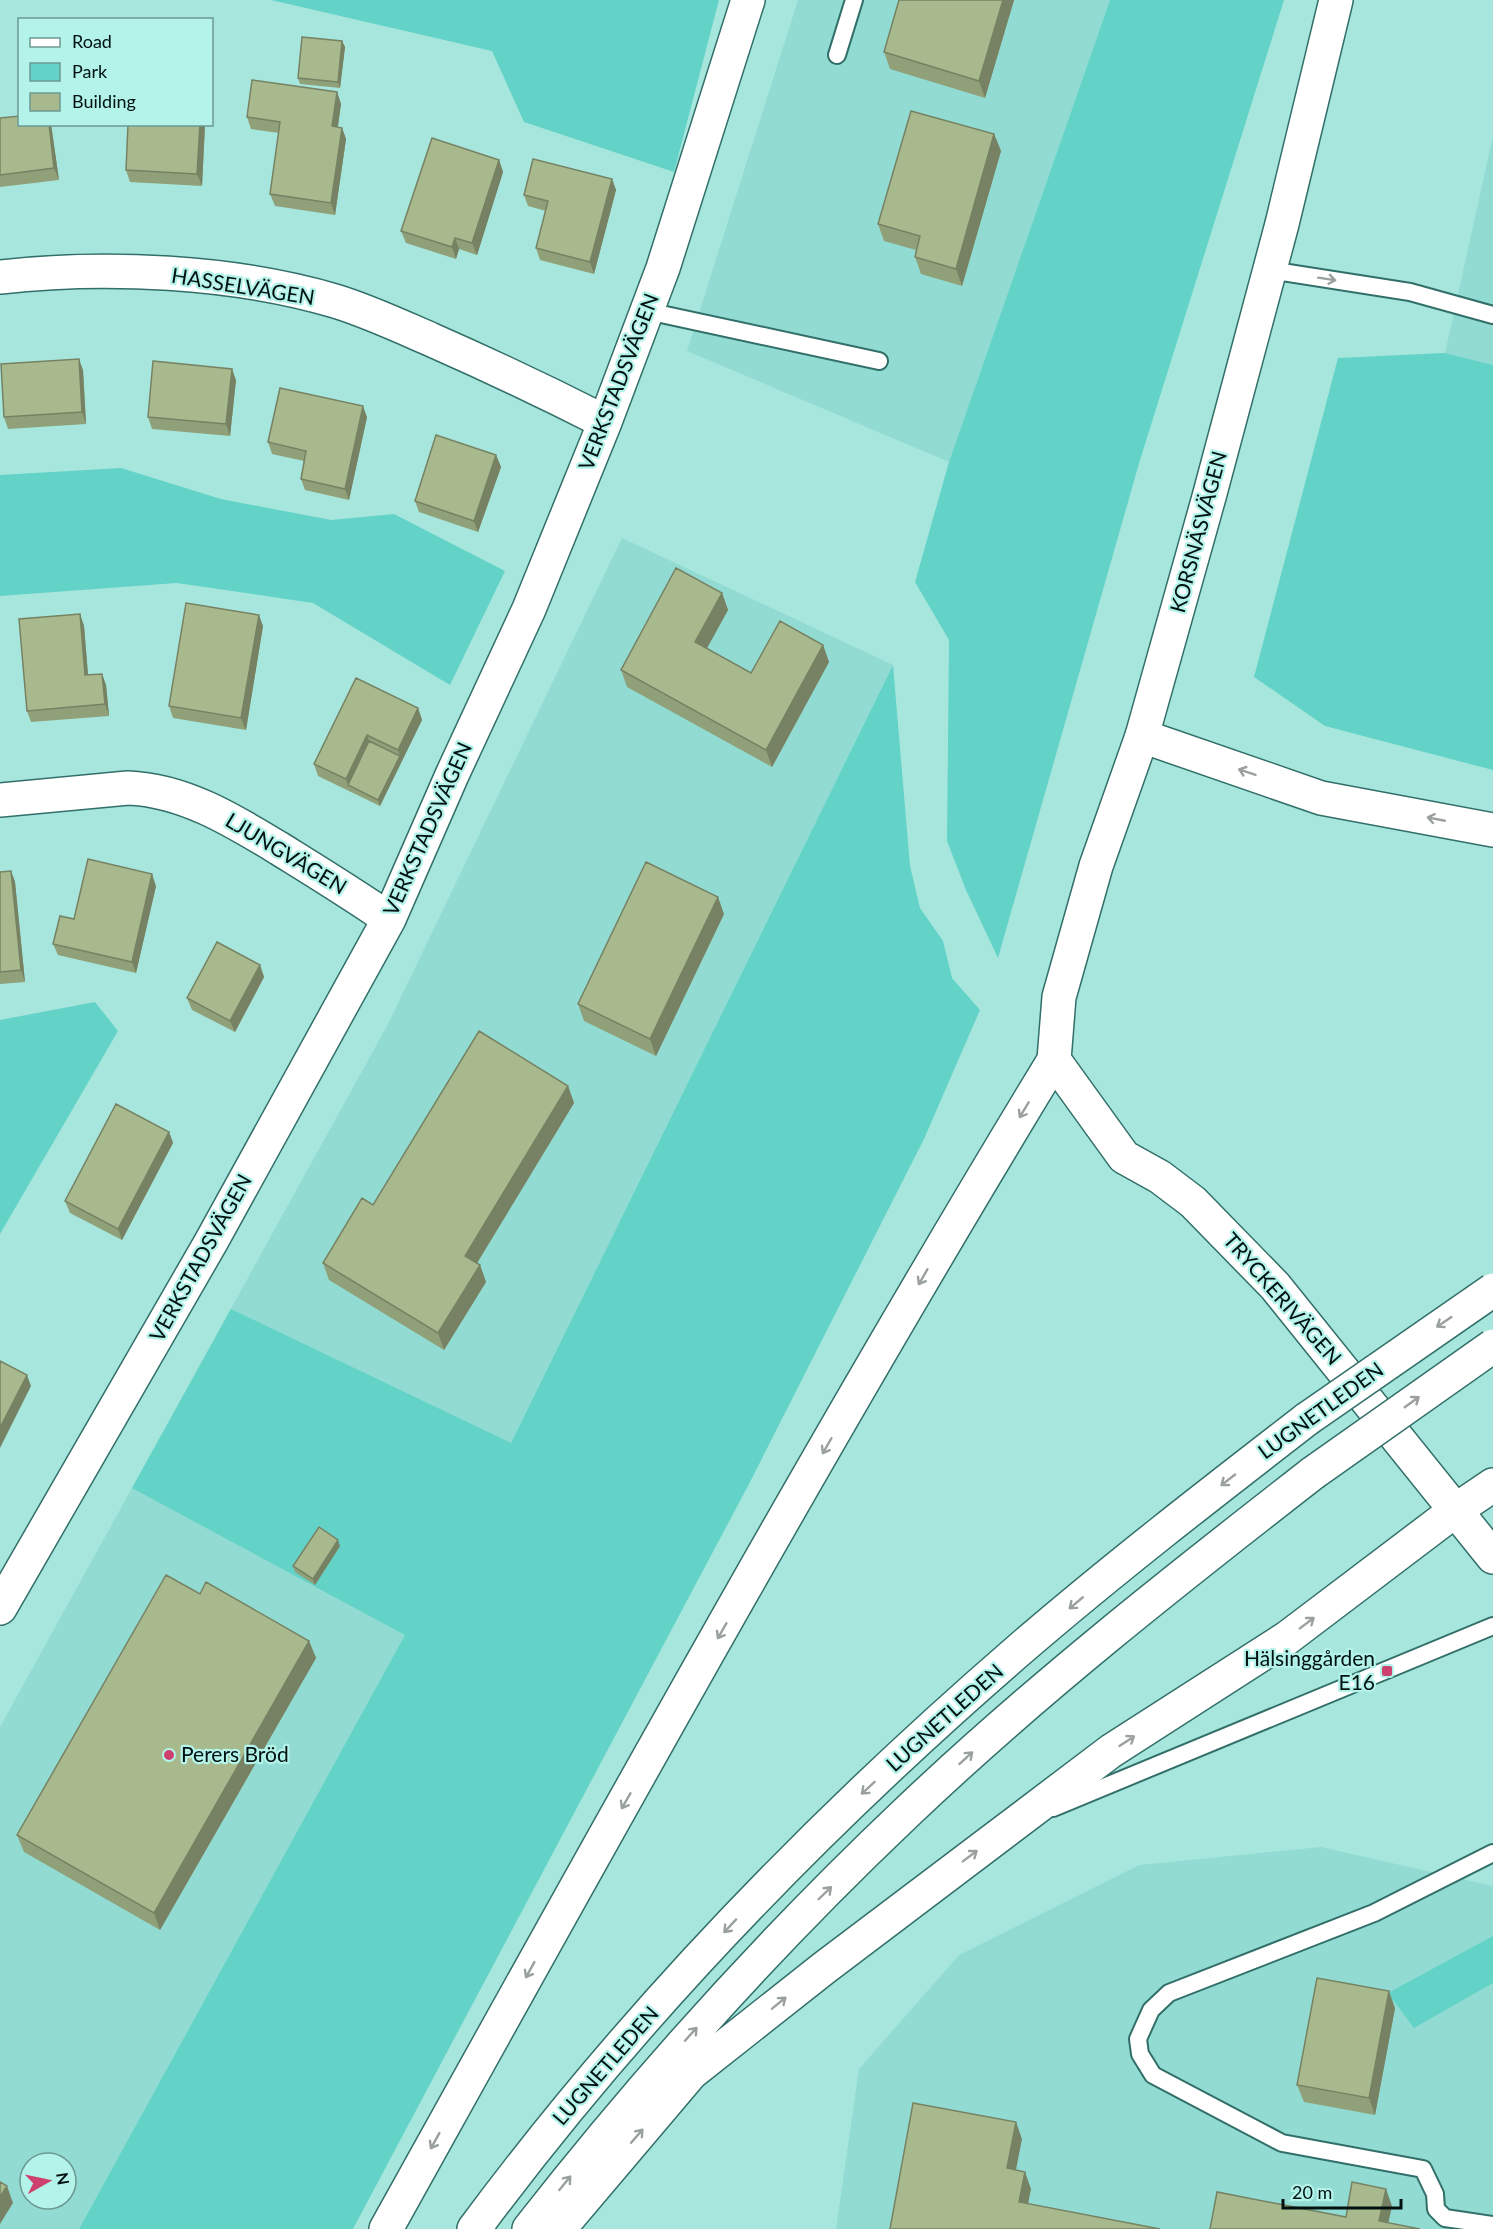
<svg xmlns="http://www.w3.org/2000/svg" width="1493" height="2229" font-family="Lato,sans-serif">
<style>
.built{fill:#92dbd2;fill-rule:evenodd}
.green{fill:#63d3c7}
.lines{fill:none;stroke-linecap:round;stroke-linejoin:round}
.lane-casing{stroke:#326f69;stroke-width:20}
.street-casing{stroke:#326f69;stroke-width:36}
.secondary-casing{stroke:#326f69;stroke-width:36}
.highway-casing{stroke:#326f69;stroke-width:36}
.lane{stroke:#fff;stroke-width:16}
.street{stroke:#fff;stroke-width:33}
.secondary{stroke:#fff;stroke-width:33}
.highway{stroke:#fff;stroke-width:33}
.highway-bridge-casing{stroke:#326f69;stroke-width:36;stroke-linecap:butt}
.highway-bridge{stroke:#fff;stroke-width:33}
.wall{fill:#90a079}
.shaded-wall{fill:#768263}
.building{fill:#a8ba8d;stroke:#768263;stroke-width:1.5}
.oneway{stroke:#99a09f}
.poi-dot{fill:#ce406d;stroke:#b4f3ea;stroke-width:2}
.labels{text-anchor:middle;stroke-width:4.5;stroke-linejoin:round;paint-order:stroke}
.street-label{font-size:21px;fill:#00110f;stroke:#b4f3ea}
.poi-label{font-size:21px;fill:#00110f;stroke:#b4f3ea;text-anchor:end}
</style>
<rect width="100%" height="100%" fill="#a7e6dd"/>
<path class="built" d="M 798,0 L 1110,0 L 949,462 L 687,351 Z
M 1493,136 L 1493,365 L 1445,353 Z
M 622,538 L 893,665 L 511,1443 L 79,2229 L 0,2229 L 0,1727 L 388,1024 ZM 30,2163 L 66,2163 L 66,2199 L 30,2199 Z
M 1321,1847 L 1493,1886 L 1493,2229 L 836,2229 L 859,2069 L 959,1955 L 1139,1865 Z"/>
<path class="green" d="M 271,0 L 719,0 L 674,172 L 524,122 L 492,51 Z
M 1110,0 L 1284,0 L 1140,460 L 998,958 L 966,890 L 947,841 L 949,640 L 915,582 L 949,462 Z
M 1445,353 L 1493,365 L 1493,770 L 1325,726 L 1254,677 L 1338,358 Z
M 121,468 L 221,499 L 331,520 L 394,514 L 505,571 L 450,685 L 313,603 L 177,583 L 0,596 L 0,475 Z
M 893,665 L 910,866 L 920,908 L 943,941 L 952,978 L 980,1010 L 924,1139 L 749,1484 L 353,2229 L 79,2229 L 405,1635 L 132,1488 L 231,1309 L 511,1443 Z
M 95,1002 L 118,1031 L 0,1234 L 0,1020 Z
M 1493,1936 L 1493,1983 L 1414,2028 L 1388,1993 Z"/>
<g class="lines">
<g class="lane-casing">
<path id="lane" d="M 837,55 L 854,0
M 1269,270 L 1410,292 L 1493,315
M 647,311 L 879,361
M 1053,1808 L 1493,1626
M 1493,2225 L 1445,2218 L 1436,2209 L 1435,2194 L 1423,2169 L 1282,2143 L 1153,2075 L 1140,2054 L 1138,2039 L 1151,2010 L 1169,1993 L 1374,1913 L 1493,1853"/>
</g>
<g class="street-casing">
<path id="street" d="M 0,277 C 105,265 234,271 335,301 C 368,311 400,326 432,340 C 491,366 548,393 605,422
M 0,800 L 128,788 C 184,790 234,821 280,849 C 317,872 353,894 389,919
M 0,1608 L 211,1242 L 389,919 L 452,775 L 529,609 L 605,422 L 663,268 L 748,0"/>
</g>
<g class="secondary-casing">
<path id="secondary" d="M 1336,0 L 1282,224 L 1209,497 L 1142,736 L 1096,866 L 1059,997 L 1054,1060 L 1124,1157 L 1160,1177 L 1193,1202 L 1275,1286 L 1493,1557"/>
</g>
<g class="highway-casing">
<path id="highway" d="M 1142,736 L 1321,798 L 1493,830
M 386,2229 C 604,1837 821,1443 1054,1060
M 474,2229 C 632,2016 819,1823 1019,1650 C 1113,1569 1210,1494 1307,1419
M 529,2229 C 644,2082 769,1943 905,1814 C 1033,1692 1173,1582 1313,1473
M 559,2229 L 691,2073 L 824,1968 L 1111,1751 L 1287,1638 L 1456,1510 L 1493,1485"/>
</g>
<use href="#lane" class="lane"/>
<use href="#street" class="street"/>
<use href="#secondary" class="secondary"/>
<use href="#highway" class="highway"/>
<g class="highway-bridge-casing">
<path id="highway-bridge" d="M 1307,1419 L 1493,1290
M 1313,1473 L 1493,1346"/>
</g>
<use href="#highway-bridge" class="highway-bridge"/>
</g>
<path class="wall" d="M 899,0 L 1014,0 L 985,98 L 890,69 L 884,52 Z
M 342,41 L 345,47 L 340,88 L 300,84 L 298,78 Z
M 337,92 L 341,104 L 338,127 L 342,128 L 346,139 L 335,215 L 275,206 L 270,194 L 279,133 L 251,129 L 247,117 Z
M 0,118 L 20,124 L 51,124 L 59,180 L 0,187 Z
M 128,124 L 205,124 L 202,186 L 130,182 L 126,170 Z
M 994,134 L 1001,151 L 962,286 L 921,274 L 915,257 L 916,250 L 884,241 L 878,224 Z
M 499,160 L 503,172 L 477,255 L 459,249 L 456,259 L 406,243 L 401,231 Z
M 612,179 L 616,190 L 594,274 L 540,260 L 536,248 L 546,211 L 528,206 L 524,195 Z
M 83,370 L 86,424 L 8,429 L 4,417 Z
M 236,380 L 230,436 L 152,429 L 148,417 Z
M 367,417 L 349,500 L 305,490 L 301,479 L 304,461 L 272,454 L 268,442 Z
M 496,455 L 501,467 L 478,532 L 419,512 L 415,501 Z
M 722,593 L 728,610 L 707,648 L 751,673 L 823,645 L 829,662 L 772,767 L 627,687 L 621,670 Z
M 80,614 L 84,626 L 88,675 L 102,674 L 106,685 L 109,716 L 31,722 L 27,711 Z
M 263,626 L 246,730 L 173,718 L 169,706 Z
M 418,708 L 422,720 L 380,806 L 318,776 L 314,764 Z
M 11,871 L 15,882 L 25,982 L 0,984 L 0,872 Z
M 156,886 L 136,973 L 58,955 L 53,944 L 74,919 Z
M 724,914 L 656,1056 L 584,1021 L 578,1004 Z
M 260,965 L 264,977 L 235,1032 L 192,1010 L 187,998 Z
M 568,1086 L 574,1103 L 477,1263 L 480,1265 L 486,1282 L 444,1350 L 329,1280 L 323,1263 L 373,1205 Z
M 169,1132 L 173,1143 L 122,1240 L 70,1213 L 65,1201 Z
M 340,1546 L 315,1585 L 295,1572 L 293,1566 Z
M 200,1594 L 309,1641 L 316,1658 L 160,1930 L 24,1852 L 17,1835 Z
M 1395,2008 L 1375,2115 L 1304,2102 L 1297,2085 Z"/>
<path class="shaded-wall" d="M 1003,0 L 1014,0 L 985,98 L 979,81 Z
M 342,41 L 345,47 L 340,88 L 338,82 Z
M 337,92 L 341,104 L 336,138 L 332,126 Z
M 49,124 L 51,124 L 59,180 L 54,168 Z
M 200,124 L 205,124 L 202,186 L 197,174 Z
M 342,128 L 346,139 L 335,215 L 331,203 Z
M 994,134 L 1001,151 L 962,286 L 956,269 Z
M 499,160 L 503,172 L 477,255 L 472,243 Z
M 612,179 L 616,190 L 594,274 L 590,262 Z
M 455,238 L 459,249 L 456,259 L 452,247 Z
M 79,359 L 83,370 L 86,424 L 82,412 Z
M 232,369 L 236,380 L 230,436 L 226,424 Z
M 363,406 L 367,417 L 349,500 L 345,489 Z
M 496,455 L 501,467 L 478,532 L 474,521 Z
M 722,593 L 728,610 L 701,659 L 695,642 Z
M 80,614 L 84,626 L 89,687 L 85,675 Z
M 259,615 L 263,626 L 246,730 L 241,718 Z
M 823,645 L 829,662 L 772,767 L 766,750 Z
M 102,674 L 106,685 L 109,716 L 105,704 Z
M 418,708 L 422,720 L 380,806 L 378,800 L 400,756 L 398,750 Z
M 367,735 L 371,747 L 348,785 L 346,779 Z
M 11,871 L 15,882 L 25,982 L 21,970 Z
M 152,874 L 156,886 L 136,973 L 132,962 Z
M 718,897 L 724,914 L 656,1056 L 650,1039 Z
M 260,965 L 264,977 L 235,1032 L 230,1021 Z
M 568,1086 L 574,1103 L 471,1273 L 465,1256 Z
M 169,1132 L 173,1143 L 122,1240 L 118,1229 Z
M 480,1265 L 486,1282 L 444,1350 L 438,1333 Z
M 27,1375 L 31,1386 L 0,1448 L 0,1428 Z
M 338,1540 L 340,1546 L 315,1585 L 313,1579 Z
M 309,1641 L 316,1658 L 160,1930 L 154,1913 Z
M 1389,1991 L 1395,2008 L 1375,2115 L 1369,2098 Z
M 1016,2122 L 1022,2139 L 1013,2185 L 1007,2168 Z
M 1025,2172 L 1031,2189 L 1025,2219 L 1019,2202 Z
M 7,2186 L 13,2203 L 0,2224 L 0,2197 Z
M 1386,2189 L 1392,2206 L 1387,2229 L 1379,2221 Z"/>
<path class="building" d="M 899,0 L 1003,0 L 979,81 L 884,52 Z
M 302,37 L 342,41 L 338,82 L 298,78 Z
M 252,80 L 337,92 L 332,126 L 342,128 L 331,203 L 270,194 L 280,122 L 247,117 Z
M 911,111 L 994,134 L 956,269 L 915,257 L 920,236 L 878,224 Z
M 20,116 L 20,124 L 49,124 L 54,168 L 0,175 L 0,118 Z
M 128,124 L 200,124 L 197,174 L 126,170 Z
M 432,138 L 499,160 L 472,243 L 455,238 L 452,247 L 401,231 Z
M 533,159 L 612,179 L 590,262 L 536,248 L 548,201 L 524,195 Z
M 79,359 L 82,412 L 4,417 L 1,364 Z
M 153,361 L 232,369 L 226,424 L 148,417 Z
M 280,388 L 363,406 L 345,489 L 301,479 L 306,451 L 268,442 Z
M 436,435 L 496,455 L 474,521 L 415,501 Z
M 676,568 L 722,593 L 695,642 L 751,673 L 780,621 L 823,645 L 766,750 L 621,670 Z
M 186,603 L 259,615 L 241,718 L 169,706 Z
M 80,614 L 85,675 L 102,674 L 105,704 L 27,711 L 19,619 Z
M 356,678 L 418,708 L 398,750 L 367,735 L 346,779 L 314,764 Z
M 369,741 L 400,756 L 378,800 L 348,785 Z
M 88,859 L 152,874 L 132,962 L 53,944 L 60,916 L 74,919 Z
M 646,862 L 718,897 L 650,1039 L 578,1004 Z
M 11,871 L 21,970 L 0,972 L 0,872 Z
M 217,942 L 260,965 L 230,1021 L 187,998 Z
M 479,1031 L 568,1086 L 465,1256 L 480,1265 L 438,1333 L 323,1263 L 362,1198 L 373,1205 Z
M 116,1104 L 169,1132 L 118,1229 L 65,1201 Z
M 0,1361 L 27,1375 L 0,1428 Z
M 319,1527 L 338,1540 L 313,1579 L 293,1566 Z
M 166,1575 L 200,1594 L 206,1582 L 309,1641 L 154,1913 L 17,1835 Z
M 1317,1978 L 1389,1991 L 1369,2098 L 1297,2085 Z
M 913,2103 L 1016,2122 L 1007,2168 L 1025,2172 L 1019,2202 L 1160,2229 L 890,2229 Z
M 0,2182 L 7,2186 L 0,2197 Z
M 1352,2182 L 1386,2189 L 1379,2221 L 1420,2229 L 1210,2229 L 1217,2192 L 1346,2217 Z"/>
<defs><path id="oneway-shaft" d="M-6 0H5M1.5-3L5.5 0L1.5 3" fill="none" stroke-width="1.6" stroke-linecap="round" stroke-linejoin="round" transform="scale(1.5)"/></defs>
<g class="oneway">
<use href="#oneway-shaft" transform="translate(1327 279) rotate(9)"/>
<use href="#oneway-shaft" transform="translate(1247 772) rotate(-161)"/>
<use href="#oneway-shaft" transform="translate(1436 819) rotate(-169)"/>
<use href="#oneway-shaft" transform="translate(1024 1110) rotate(121)"/>
<use href="#oneway-shaft" transform="translate(923 1277) rotate(120)"/>
<use href="#oneway-shaft" transform="translate(1444 1322) rotate(146)"/>
<use href="#oneway-shaft" transform="translate(1412 1402) rotate(-36)"/>
<use href="#oneway-shaft" transform="translate(827 1446) rotate(120)"/>
<use href="#oneway-shaft" transform="translate(1228 1480) rotate(142)"/>
<use href="#oneway-shaft" transform="translate(1076 1603) rotate(140)"/>
<use href="#oneway-shaft" transform="translate(1307 1623) rotate(-37)"/>
<use href="#oneway-shaft" transform="translate(722 1631) rotate(120)"/>
<use href="#oneway-shaft" transform="translate(1127 1741) rotate(-33)"/>
<use href="#oneway-shaft" transform="translate(966 1758) rotate(-42)"/>
<use href="#oneway-shaft" transform="translate(868 1788) rotate(137)"/>
<use href="#oneway-shaft" transform="translate(626 1801) rotate(120)"/>
<use href="#oneway-shaft" transform="translate(970 1856) rotate(-37)"/>
<use href="#oneway-shaft" transform="translate(825 1893) rotate(-44)"/>
<use href="#oneway-shaft" transform="translate(730 1926) rotate(133)"/>
<use href="#oneway-shaft" transform="translate(530 1970) rotate(119)"/>
<use href="#oneway-shaft" transform="translate(779 2003) rotate(-39)"/>
<use href="#oneway-shaft" transform="translate(691 2034) rotate(-48)"/>
<use href="#oneway-shaft" transform="translate(637 2136) rotate(-49)"/>
<use href="#oneway-shaft" transform="translate(435 2141) rotate(119)"/>
<use href="#oneway-shaft" transform="translate(565 2183) rotate(-51)"/>
</g>
<g class="poi-dot">
<rect x="1381" y="1665" width="12" height="12" rx="3"/>
<circle cx="169" cy="1755" r="6"/>
</g>
<g class="labels">
<g class="street-label">
<text transform="translate(243 287) rotate(9)" y="7">HASSELVÄGEN</text>
<text transform="translate(619 382) rotate(-69)" y="7">VERKSTADSVÄGEN</text>
<text transform="translate(1199 532) rotate(-75)" y="7">KORSNÄSVÄGEN</text>
<text transform="translate(428 829) rotate(-66)" y="7">VERKSTADSVÄGEN</text>
<text transform="translate(286 854) rotate(31)" y="7">LJUNGVÄGEN</text>
<text transform="translate(201 1258) rotate(-61)" y="7">VERKSTADSVÄGEN</text>
<text transform="translate(1282 1299) rotate(49)" y="7">TRYCKERIVÄGEN</text>
<text transform="translate(1321 1411) rotate(-36)" y="7">LUGNETLEDEN</text>
<text transform="translate(945 1718) rotate(-42)" y="7">LUGNETLEDEN</text>
<text transform="translate(606 2066) rotate(-49)" y="7">LUGNETLEDEN</text>
</g>
<g class="poi-label">
<text x="1375" y="1666">Hälsinggården<tspan x="1375" dy="24">E16</tspan></text>
<text x="181" y="1762" text-anchor="start">Perers Bröd</text>
</g>
</g>
<rect x="18" y="18" width="195" height="108" fill="#b4f3ea" stroke="#6c9992" stroke-width="1.5"/>
<rect x="30" y="38" width="30" height="9" fill="#ffffff" stroke="#6c9992" stroke-width="1.5"/>
<text x="72" y="48" font-size="18" fill="#00110f">Road</text>
<rect x="30" y="63" width="30" height="18" fill="#63d3c7" stroke="#6c9992" stroke-width="1.5"/>
<text x="72" y="78" font-size="18" fill="#00110f">Park</text>
<rect x="30" y="93" width="30" height="18" fill="#a8ba8d" stroke="#6c9992" stroke-width="1.5"/>
<text x="72" y="108" font-size="18" fill="#00110f">Building</text>
<g transform="translate(48 2181) rotate(81)"><circle r="28" fill="#b4f3ea" stroke="#6c9992" stroke-width="1.5"/>
<path d="M0-4.5L10 22L0 15L-10 22Z" fill="#ce406d"/>
<text y="-9" font-size="16" font-weight="bold" text-anchor="middle" fill="#00110f">N</text>
</g>
<path d="M1283 2199v9h118v-9" fill="none" stroke="#00110f" stroke-width="3"/>
<text x="1292" y="2199" font-size="18" fill="#00110f" stroke="#b4f3ea" stroke-width="4.5" paint-order="stroke">20 m</text>
</svg>
